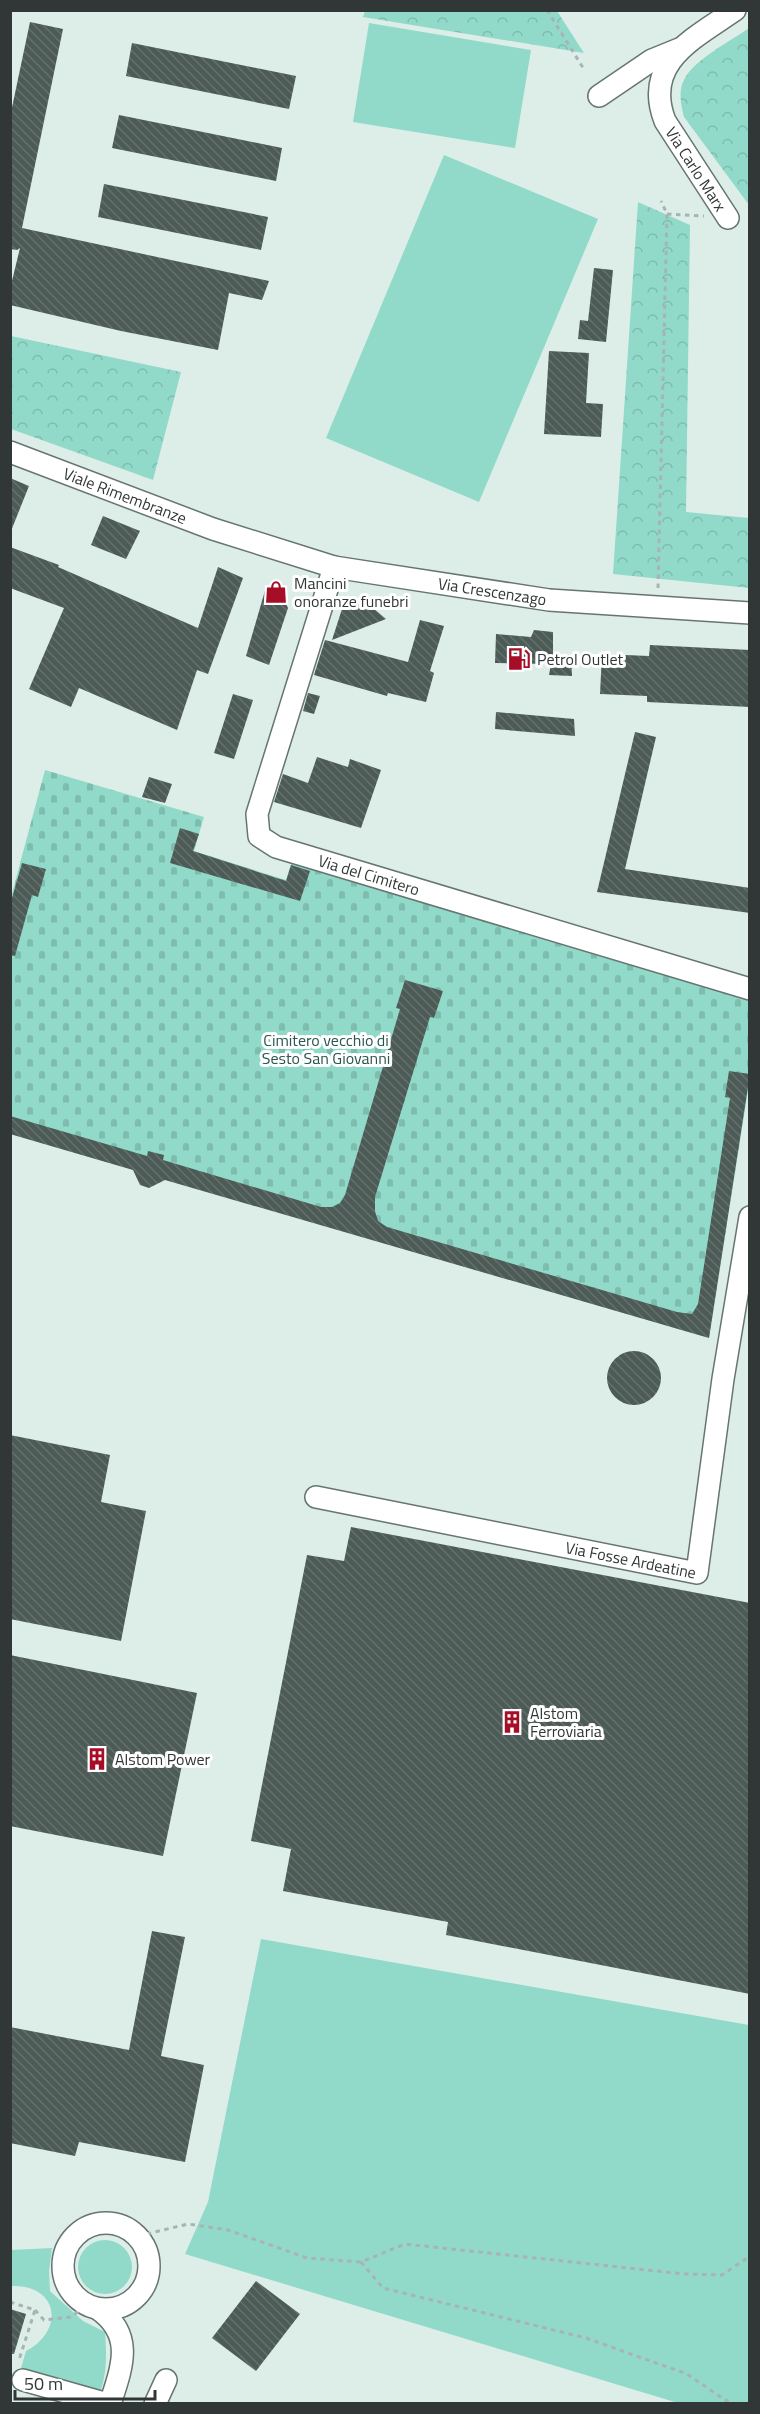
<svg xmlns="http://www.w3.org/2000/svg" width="760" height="2414" font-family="'Titillium Web',sans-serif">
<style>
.grass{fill:#91dac9}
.cemetery{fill:url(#cemetery-stones)}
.park{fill:url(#park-crowns)}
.building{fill:url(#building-back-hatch)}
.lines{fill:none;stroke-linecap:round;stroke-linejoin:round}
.minor-casing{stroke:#667571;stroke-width:24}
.path{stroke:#a7b4b1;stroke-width:3;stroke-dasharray:4.5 4.5;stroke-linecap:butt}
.minor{stroke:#fff;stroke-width:21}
.labels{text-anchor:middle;stroke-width:6;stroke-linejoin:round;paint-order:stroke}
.street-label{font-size:16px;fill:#313736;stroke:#fff}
.poi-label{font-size:16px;fill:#313736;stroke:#fff;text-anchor:start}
.park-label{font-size:16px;fill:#2a574d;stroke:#fff}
</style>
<defs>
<pattern id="cemetery-stones" width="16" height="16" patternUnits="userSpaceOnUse" patternTransform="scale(1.5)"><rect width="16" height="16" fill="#91dac9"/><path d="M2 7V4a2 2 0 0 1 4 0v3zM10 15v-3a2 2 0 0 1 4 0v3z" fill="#7ebcad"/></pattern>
<pattern id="park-crowns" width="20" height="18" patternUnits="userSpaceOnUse" patternTransform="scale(1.5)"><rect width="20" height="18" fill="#91dac9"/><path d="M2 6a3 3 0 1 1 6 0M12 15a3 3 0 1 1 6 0" fill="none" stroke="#7ebcad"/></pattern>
<pattern id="building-back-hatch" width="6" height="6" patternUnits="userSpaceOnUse" patternTransform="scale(1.5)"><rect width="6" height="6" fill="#4d5b57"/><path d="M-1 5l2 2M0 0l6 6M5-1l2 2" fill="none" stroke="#64706d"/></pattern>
</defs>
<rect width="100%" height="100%" fill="#ddeee9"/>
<path class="grass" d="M 369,23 L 531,50 L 515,148 L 353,122 Z
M 444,155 L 598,219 L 479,502 L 326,438 Z
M 261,1939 L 749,2025 L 749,2403 L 678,2403 L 185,2254 L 208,2202 Z
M78 2267a27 27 0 1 1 54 0a27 27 0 1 1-54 0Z
M 52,2248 L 49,2271 L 50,2291 L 83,2321 L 105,2332 C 107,2358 107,2379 96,2403 L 92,2389 L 21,2368 L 26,2351 C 66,2330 58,2284 11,2286 L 10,2250 Z"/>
<path class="cemetery" d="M 45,770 L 204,817 L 194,851 L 286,880 L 292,861 L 749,998 L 749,1084 L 709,1338 L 11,1134 L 11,897 Z"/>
<path class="park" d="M 365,11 L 557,11 L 584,53 L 363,17 Z
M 749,28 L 749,205 L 684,117 C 681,106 678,91 684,80 C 693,60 731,41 749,28 Z
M 638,202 L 690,225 L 686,512 L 749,518 L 749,588 L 613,574 Z
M 11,336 L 181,372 L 153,480 L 11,429 Z"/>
<path class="building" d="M 30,22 L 63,29 L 22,228 L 269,281 L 262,300 L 229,293 L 218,350 L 121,331 L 10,305 L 10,289 L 20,248 L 17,250 L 10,249 L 10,117 Z
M 132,43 L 296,76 L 289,109 L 126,76 Z
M 119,115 L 282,148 L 276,181 L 112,148 Z
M 104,184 L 268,217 L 261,250 L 98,217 Z
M 594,268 L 613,270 L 606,342 L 578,339 L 580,320 L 588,321 Z
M 549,351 L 589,353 L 586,403 L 603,404 L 601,437 L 544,434 Z
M 10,478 L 29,486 L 11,531 L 10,531 Z
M 103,516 L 140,531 L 126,559 L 91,545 Z
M 10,547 L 59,565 L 58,567 L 198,628 L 218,567 L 243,578 L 208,674 L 197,670 L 177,730 L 79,688 L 71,707 L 29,689 L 64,608 L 10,588 Z
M 266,587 L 281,593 L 288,608 L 269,665 L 246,656 Z
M 354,601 L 367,603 L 386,619 L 332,640 L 342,609 Z
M 420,620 L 444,626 L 430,671 L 434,673 L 426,702 L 388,693 L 387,696 L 314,675 L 325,640 L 408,662 Z
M 534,630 L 553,632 L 553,655 L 571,654 L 572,676 L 549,675 L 551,664 L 495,663 L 496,634 L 531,637 Z
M 650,645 L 750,650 L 750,707 L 647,702 L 647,696 L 600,694 L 602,654 L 649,656 Z
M 308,693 L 320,696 L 314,714 L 303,711 Z
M 233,694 L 253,700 L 234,759 L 214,753 Z
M 496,712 L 574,719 L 575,736 L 495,729 Z
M 635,732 L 656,737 L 625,869 L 750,888 L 750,913 L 597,892 Z
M 317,757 L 348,767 L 350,759 L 381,770 L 361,828 L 274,802 L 283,774 L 308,783 Z
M 149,777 L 172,784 L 165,803 L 142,797 Z
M 180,828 L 199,834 L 193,851 L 286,881 L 291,865 L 310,871 L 300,901 L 170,863 Z
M 22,863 L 46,869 L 38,897 L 32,895 L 15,956 L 10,955 L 10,905 Z
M 405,980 L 443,991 L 434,1018 L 430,1017 L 375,1197 L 375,1211 L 378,1221 L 387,1227 L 677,1312 L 692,1314 L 698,1304 L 730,1098 L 725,1097 L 729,1071 L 750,1074 L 709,1338 L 165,1180 L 149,1188 L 140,1185 L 133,1170 L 10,1134 L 10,1116 L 147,1156 L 148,1151 L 164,1155 L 163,1160 L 321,1207 L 332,1207 L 340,1203 L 345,1195 L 400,1009 L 396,1008 Z
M607 1378a27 27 0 1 1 54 0a27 27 0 1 1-54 0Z
M 10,1435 L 110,1455 L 101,1502 L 146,1511 L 121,1641 L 10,1619 Z
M 351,1527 L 750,1603 L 750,1994 L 446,1935 L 448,1922 L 283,1891 L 291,1849 L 251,1841 L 307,1555 L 344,1561 Z
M 10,1655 L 197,1693 L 163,1856 L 10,1826 Z
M 152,1931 L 185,1937 L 161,2056 L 204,2065 L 185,2162 L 79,2142 L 75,2156 L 10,2143 L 10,2027 L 129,2050 Z
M 256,2281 L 300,2314 L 256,2371 L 212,2338 Z
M 10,2309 L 26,2314 L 14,2354 L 10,2354 Z"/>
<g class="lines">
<g class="minor-casing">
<g id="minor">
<path d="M 599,96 L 652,60 L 679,49"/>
<path d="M 728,218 L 665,121 C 642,62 695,38 735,10"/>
<path id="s1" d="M 10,452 L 213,529 L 334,567 L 549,600 L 750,613"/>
<path id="s2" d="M 334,567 L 257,814 L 259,836 L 276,847 L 750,989"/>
<path id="s3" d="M 316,1497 L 697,1573 L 723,1379 L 750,1217"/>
<circle cx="106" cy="2266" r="43"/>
<path d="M 98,2309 C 135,2335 122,2367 110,2404"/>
<path d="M 23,2380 L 108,2404"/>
<path d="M 155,2404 L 166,2380"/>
</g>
</g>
<path class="path" d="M 547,10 L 585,71
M 667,214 L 704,216
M 658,588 L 667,214 L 661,201
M 138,2236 L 188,2224 L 228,2230 L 307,2258 L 361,2262 L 405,2244 L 684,2274 L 722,2275 L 750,2256
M 361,2262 L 383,2288 L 586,2338 L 687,2374 L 725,2400 L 736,2404
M 10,2302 L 35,2310 L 19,2360
M 35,2310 L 44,2320 L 71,2317 L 80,2310"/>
<use href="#minor" class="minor"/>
</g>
<defs>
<g id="shop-bare" transform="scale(1.8)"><path d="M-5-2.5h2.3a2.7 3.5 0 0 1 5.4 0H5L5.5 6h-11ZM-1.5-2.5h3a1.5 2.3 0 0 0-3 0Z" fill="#a60d26" stroke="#fff" stroke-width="2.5" paint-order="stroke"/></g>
<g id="fuel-bare" transform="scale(1.8)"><path d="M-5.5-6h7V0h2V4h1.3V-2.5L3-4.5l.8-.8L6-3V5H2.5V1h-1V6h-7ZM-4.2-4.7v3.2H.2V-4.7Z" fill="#a60d26" stroke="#fff" stroke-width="2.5" paint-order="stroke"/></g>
<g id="building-bare" transform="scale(1.8)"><path d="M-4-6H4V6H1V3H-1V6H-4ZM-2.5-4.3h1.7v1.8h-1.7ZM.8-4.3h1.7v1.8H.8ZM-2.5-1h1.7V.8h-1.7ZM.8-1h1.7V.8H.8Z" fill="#a60d26" stroke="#fff" stroke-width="2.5" paint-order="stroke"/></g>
</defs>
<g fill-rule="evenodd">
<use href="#shop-bare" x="276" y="592"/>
<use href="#fuel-bare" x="519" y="659"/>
<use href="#building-bare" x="512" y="1722"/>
<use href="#building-bare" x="97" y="1759"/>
</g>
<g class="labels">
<g class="street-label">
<text transform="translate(696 169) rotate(57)" y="6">Via Carlo Marx</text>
<text dy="6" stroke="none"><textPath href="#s1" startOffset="123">Viale Rimembranze</textPath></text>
<text dy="6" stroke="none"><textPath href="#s1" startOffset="504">Via Crescenzago</textPath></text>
<text dy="6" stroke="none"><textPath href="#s2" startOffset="398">Via del Cimitero</textPath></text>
<text dy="6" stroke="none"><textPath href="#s3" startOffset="321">Via Fosse Ardeatine</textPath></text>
</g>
<g class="poi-label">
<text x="294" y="589">Mancini<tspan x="294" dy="18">onoranze funebri</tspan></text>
<text x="537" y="665">Petrol Outlet</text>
<text x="530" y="1719">Alstom<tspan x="530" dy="18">Ferroviaria</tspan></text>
<text x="115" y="1765">Alstom Power</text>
</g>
<g class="park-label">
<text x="326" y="1046">Cimitero vecchio di<tspan x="326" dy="18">Sesto San Giovanni</tspan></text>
</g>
</g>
<rect width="760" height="2414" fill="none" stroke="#313736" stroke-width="24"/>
<path d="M15 2390v9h140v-9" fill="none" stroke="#313736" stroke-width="3"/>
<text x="24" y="2390" font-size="18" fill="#313736" stroke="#ffffff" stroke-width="4.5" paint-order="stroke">50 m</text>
</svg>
